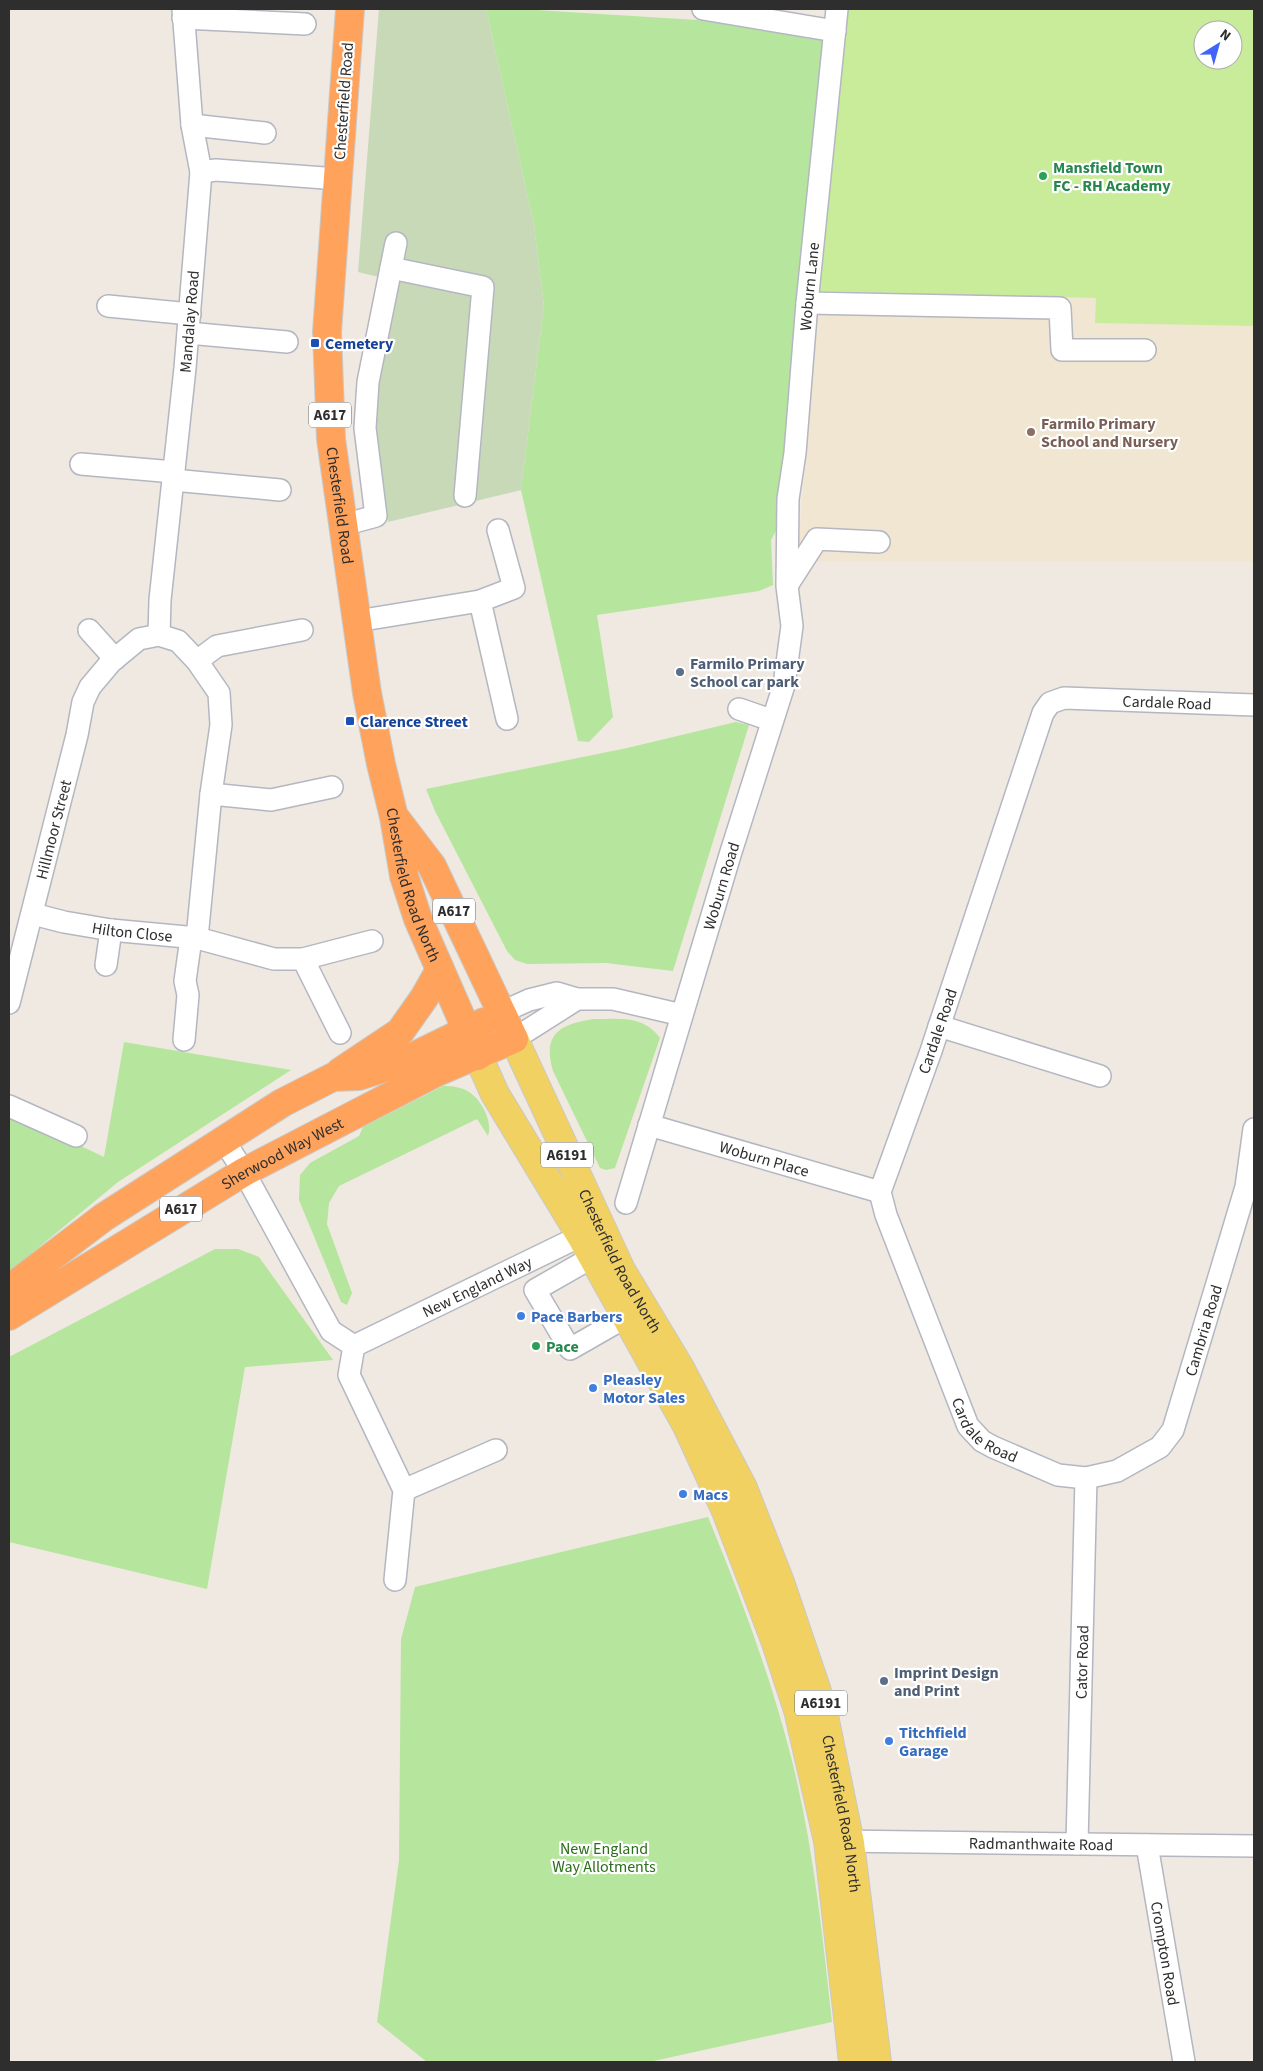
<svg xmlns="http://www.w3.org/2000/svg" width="1263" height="2071" font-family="'Source Sans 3',sans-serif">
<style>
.education{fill:#f0e6d1}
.green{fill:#b6e59e}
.cemetery{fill:#c8d9b8}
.pitch{fill:#c9ec9a;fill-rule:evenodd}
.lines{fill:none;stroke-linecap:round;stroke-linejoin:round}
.minor-casing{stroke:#b4b7c1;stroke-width:24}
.major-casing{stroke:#c9c9c9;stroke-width:30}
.highway-casing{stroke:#c9c9c9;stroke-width:30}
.minor{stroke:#fff;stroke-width:21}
.major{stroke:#f2d163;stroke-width:28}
.highway{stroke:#ffa35c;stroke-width:28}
.leisure-dot{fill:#2e9e5b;stroke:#fff;stroke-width:2}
.transit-dot{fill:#1a4fb4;stroke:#fff;stroke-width:2}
.education-dot{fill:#8d6e63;stroke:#fff;stroke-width:2}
.service-dot{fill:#5c6f8a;stroke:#fff;stroke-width:2}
.shop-dot{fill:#3f7fe0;stroke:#fff;stroke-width:2}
.labels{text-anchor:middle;stroke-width:4.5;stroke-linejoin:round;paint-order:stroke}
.shield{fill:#fff;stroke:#6d6d6d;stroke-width:1}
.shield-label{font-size:15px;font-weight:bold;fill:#2e2e2e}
.street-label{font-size:16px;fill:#2e2e2e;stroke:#fff}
.leisure-label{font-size:16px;font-weight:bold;fill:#27864d;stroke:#fff;text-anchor:start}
.transit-label{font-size:16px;font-weight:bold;fill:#164399;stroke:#fff;text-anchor:start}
.education-label{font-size:16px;font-weight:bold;fill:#785e54;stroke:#fff;text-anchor:start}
.service-label{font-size:16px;font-weight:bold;fill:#4e5e75;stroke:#fff;text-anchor:start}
.shop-label{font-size:16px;font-weight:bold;fill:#366cbe;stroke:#fff;text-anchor:start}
.park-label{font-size:16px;fill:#2c6e1b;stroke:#fff}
</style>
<rect width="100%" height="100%" fill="#efe9e1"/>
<path class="education" d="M 819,291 L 1097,298 L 1096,323 L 1254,326 L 1254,561 L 815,561 L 798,554 Z"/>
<path class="green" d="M 486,9 L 520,9 L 729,22 L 823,40 L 825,56 L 782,520 L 771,540 L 773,585 L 759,591 L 597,615 L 613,717 L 589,742 L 578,741 L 521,490 L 544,306 L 534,225 Z
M 736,722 L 749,725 L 673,971 L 606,963 L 527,964 L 515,960 L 507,951 L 435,811 L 426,789 L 627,748 Z
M 594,1019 C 618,1019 644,1015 660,1038 L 615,1168 L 606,1170 L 600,1168 L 553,1071 C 542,1034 560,1024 594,1019 Z
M 124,1042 L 291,1070 L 118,1182 L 9,1272 L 9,1112 L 104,1157 Z
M 443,1086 C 452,1086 462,1087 469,1092 C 482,1100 493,1122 488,1136 L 477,1119 L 339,1186 L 329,1203 L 327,1224 L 352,1293 L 347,1305 L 341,1302 L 299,1200 L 300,1175 L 310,1163 L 359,1136 L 363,1127 Z
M 215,1249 L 238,1249 L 259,1257 L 333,1360 L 245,1367 L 207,1589 L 9,1542 L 9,1357 Z
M 708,1517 C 740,1595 769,1672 790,1753 C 813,1841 822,1932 832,2022 L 649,2062 L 427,2062 L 377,2022 L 399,1860 L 401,1639 L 415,1587 Z"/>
<path class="cemetery" d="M 379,9 L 486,9 L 534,225 L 544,306 L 521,490 L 388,522 L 377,473 L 371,427 L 395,281 L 358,272 Z"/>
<path class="pitch" d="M 848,9 L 1254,9 L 1254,326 L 1095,323 L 1096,298 L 819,291 ZM 1203,30 L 1233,30 L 1233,60 L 1203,60 Z"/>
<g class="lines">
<g class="minor-casing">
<g id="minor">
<path d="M 703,9 L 835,31"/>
<path d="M 183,18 L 305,24"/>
<path d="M 192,125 L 265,133"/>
<path d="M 201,172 L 216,170 L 338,179"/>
<path d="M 391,268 L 483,287 L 465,496"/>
<path d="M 807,303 L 1060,308 L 1062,350 L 1145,350"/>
<path d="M 108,306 L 190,314"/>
<path d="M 188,333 L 287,342"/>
<path d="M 81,464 L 174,472"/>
<path d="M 173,480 L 280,490"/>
<path d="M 343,525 L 376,516 L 365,428 L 368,382 L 396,243"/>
<path d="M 788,584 L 817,539 L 879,542"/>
<path d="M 480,601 L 507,719"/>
<path d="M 357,621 L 480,601 L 514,588 L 498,530"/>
<path d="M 89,630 L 115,659"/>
<path id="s1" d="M 159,635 L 160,600 L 185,368 L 201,172 L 192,125 L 183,9"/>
<path d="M 197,661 L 217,646 L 302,630"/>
<path id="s2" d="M 1254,705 L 1064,698 L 1050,703 L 1043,713 L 931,1051 L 880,1192 L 886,1215 L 968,1426 L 982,1441 L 993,1447 L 1058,1475 L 1086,1478 L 1117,1471 L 1160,1447 L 1173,1430 L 1246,1187 L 1254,1129"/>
<path d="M 739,709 L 771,720"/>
<path d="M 211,794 L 271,800 L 332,787"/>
<path id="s3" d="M 33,914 L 64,922 L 111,930 L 197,938 L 274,959 L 303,959 L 372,941"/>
<path d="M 303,959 L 340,1033"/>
<path d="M 106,965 L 111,930"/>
<path id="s4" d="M 9,1003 L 77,735 L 83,702 L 90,687 L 111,662 L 139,639 L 159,635 L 178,641 L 197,661 L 219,693 L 221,725 L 211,794 L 197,938"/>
<path d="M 500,1013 L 529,1000 L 557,993 L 577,999 L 613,999 L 682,1015"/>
<path d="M 939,1026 L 1100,1076"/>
<path d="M 514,1039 L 577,999"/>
<path d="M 184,1040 L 188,995 L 185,981 L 191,938"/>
<path d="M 9,1106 L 76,1136"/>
<path id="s5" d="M 649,1125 L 880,1192"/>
<path d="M 223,1139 L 244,1172 L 331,1331 L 354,1346"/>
<path id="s6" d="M 626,1203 L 730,855 L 784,685 L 792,626 L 787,586 L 788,499 L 795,453 L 807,303 L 837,9"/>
<path d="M 605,1250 L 535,1290 L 570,1349 L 626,1317"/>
<path d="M 404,1490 L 496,1450"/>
<path id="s7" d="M 395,1580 L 404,1490 L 349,1375 L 354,1346 L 595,1229"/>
<path id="s8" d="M 836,1841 L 1254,1846"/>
<path id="s9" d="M 1077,1844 L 1086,1478"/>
<path id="s10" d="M 1147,1845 L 1184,2062"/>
</g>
</g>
<g class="major-casing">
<g id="major">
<path id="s11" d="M 514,1039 L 621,1270 L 680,1368 L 743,1488 L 780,1582 L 822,1706 L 850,1843 L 877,2062"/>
<path d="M 478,1056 L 495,1094 L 581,1236 L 687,1426 L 726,1511 L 775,1640 L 798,1710 L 828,1841 L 853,2062"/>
</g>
</g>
<g class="highway-casing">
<g id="highway">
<path id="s12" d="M 350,9 L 327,332 L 331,439 L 367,693 L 381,764 L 394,817 L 404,876 L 418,919 L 478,1056"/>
<path d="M 340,1072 L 400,1032 L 424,998 L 440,970"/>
<path d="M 9,1289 L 104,1217 L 282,1103 L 333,1077 L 359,1076 L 400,1063 L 484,1022"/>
<path id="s13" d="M 9,1316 L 244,1172 L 435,1073 L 514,1039 L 432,866 L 397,820"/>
</g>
</g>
<use href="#minor" class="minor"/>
<use href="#major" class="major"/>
<use href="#highway" class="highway"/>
</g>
<g class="leisure-dot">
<circle cx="1043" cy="176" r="5"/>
<circle cx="536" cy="1346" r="5"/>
</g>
<g class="transit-dot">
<rect x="310" y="338" width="10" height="10" rx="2.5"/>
<rect x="345" y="716" width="10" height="10" rx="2.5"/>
</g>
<circle class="education-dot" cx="1031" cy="432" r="5"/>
<g class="service-dot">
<circle cx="680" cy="672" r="5"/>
<circle cx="884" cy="1681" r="5"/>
</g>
<g class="shop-dot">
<circle cx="521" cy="1316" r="5"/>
<circle cx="593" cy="1388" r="5"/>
<circle cx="683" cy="1494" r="5"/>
<circle cx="889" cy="1741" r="5"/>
</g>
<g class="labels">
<g class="shield">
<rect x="309" y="402.5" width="42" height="25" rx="4"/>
<rect x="433" y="898.5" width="42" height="25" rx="4"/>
<rect x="541" y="1142.5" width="52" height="25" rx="4"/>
<rect x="160" y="1196.5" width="42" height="25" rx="4"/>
<rect x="795" y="1690.5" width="52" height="25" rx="4"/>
</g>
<g class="shield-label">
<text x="330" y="420">A617</text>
<text x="454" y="916">A617</text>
<text x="567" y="1160">A6191</text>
<text x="181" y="1214">A617</text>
<text x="821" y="1708">A6191</text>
</g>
<g class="street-label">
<text transform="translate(343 101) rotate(-86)" y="6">Chesterfield Road</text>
<text dy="6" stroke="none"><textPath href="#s6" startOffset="942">Woburn Lane</textPath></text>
<text dy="6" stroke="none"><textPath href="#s1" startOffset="315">Mandalay Road</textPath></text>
<text dy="6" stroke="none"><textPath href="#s12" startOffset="498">Chesterfield Road</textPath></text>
<text transform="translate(1167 702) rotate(2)" y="6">Cardale Road</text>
<text dy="6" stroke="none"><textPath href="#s4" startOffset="179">Hillmoor Street</textPath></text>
<text dy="6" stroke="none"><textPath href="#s6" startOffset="331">Woburn Road</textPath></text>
<text dy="6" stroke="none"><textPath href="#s12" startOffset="885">Chesterfield Road North</textPath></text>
<text dy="6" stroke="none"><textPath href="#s3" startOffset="101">Hilton Close</textPath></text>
<text transform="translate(937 1031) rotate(-71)" y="6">Cardale Road</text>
<text dy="6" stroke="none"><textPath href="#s13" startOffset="318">Sherwood Way West</textPath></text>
<text dy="6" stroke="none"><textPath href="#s5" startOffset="120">Woburn Place</textPath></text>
<text dy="6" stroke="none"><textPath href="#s11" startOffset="246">Chesterfield Road North</textPath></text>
<text dy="6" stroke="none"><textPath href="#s7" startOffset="384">New England Way</textPath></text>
<text dy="6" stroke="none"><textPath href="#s2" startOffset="1312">Cambria Road</textPath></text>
<text dy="6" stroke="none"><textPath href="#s2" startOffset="988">Cardale Road</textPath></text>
<text dy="6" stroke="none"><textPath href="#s9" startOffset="182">Cator Road</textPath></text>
<text dy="6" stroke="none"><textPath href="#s11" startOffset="846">Chesterfield Road North</textPath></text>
<text dy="6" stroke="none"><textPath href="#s8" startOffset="205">Radmanthwaite Road</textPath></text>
<text dy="6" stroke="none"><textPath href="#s10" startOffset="110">Crompton Road</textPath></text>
</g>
<g class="leisure-label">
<text x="1053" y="173">Mansfield Town<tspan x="1053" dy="18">FC - RH Academy</tspan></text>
<text x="546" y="1352">Pace</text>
</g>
<g class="transit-label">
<text x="325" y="349">Cemetery</text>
<text x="360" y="727">Clarence Street</text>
</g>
<g class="education-label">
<text x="1041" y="429">Farmilo Primary<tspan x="1041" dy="18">School and Nursery</tspan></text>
</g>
<g class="service-label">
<text x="690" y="669">Farmilo Primary<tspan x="690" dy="18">School car park</tspan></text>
<text x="894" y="1678">Imprint Design<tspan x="894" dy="18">and Print</tspan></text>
</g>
<g class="shop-label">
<text x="531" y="1322">Pace Barbers</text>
<text x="603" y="1385">Pleasley<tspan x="603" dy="18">Motor Sales</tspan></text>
<text x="693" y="1500">Macs</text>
<text x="899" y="1738">Titchfield<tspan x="899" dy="18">Garage</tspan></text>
</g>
<g class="park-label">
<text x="604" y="1854">New England<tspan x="604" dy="18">Way Allotments</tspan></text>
</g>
</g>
<rect width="1263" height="2071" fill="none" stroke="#2e2e2e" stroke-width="20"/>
<g transform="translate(1218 45) rotate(37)"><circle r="24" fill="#ffffff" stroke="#ababab"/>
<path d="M0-4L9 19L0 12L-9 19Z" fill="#4264fb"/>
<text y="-8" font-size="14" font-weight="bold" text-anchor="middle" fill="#2e2e2e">N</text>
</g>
</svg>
